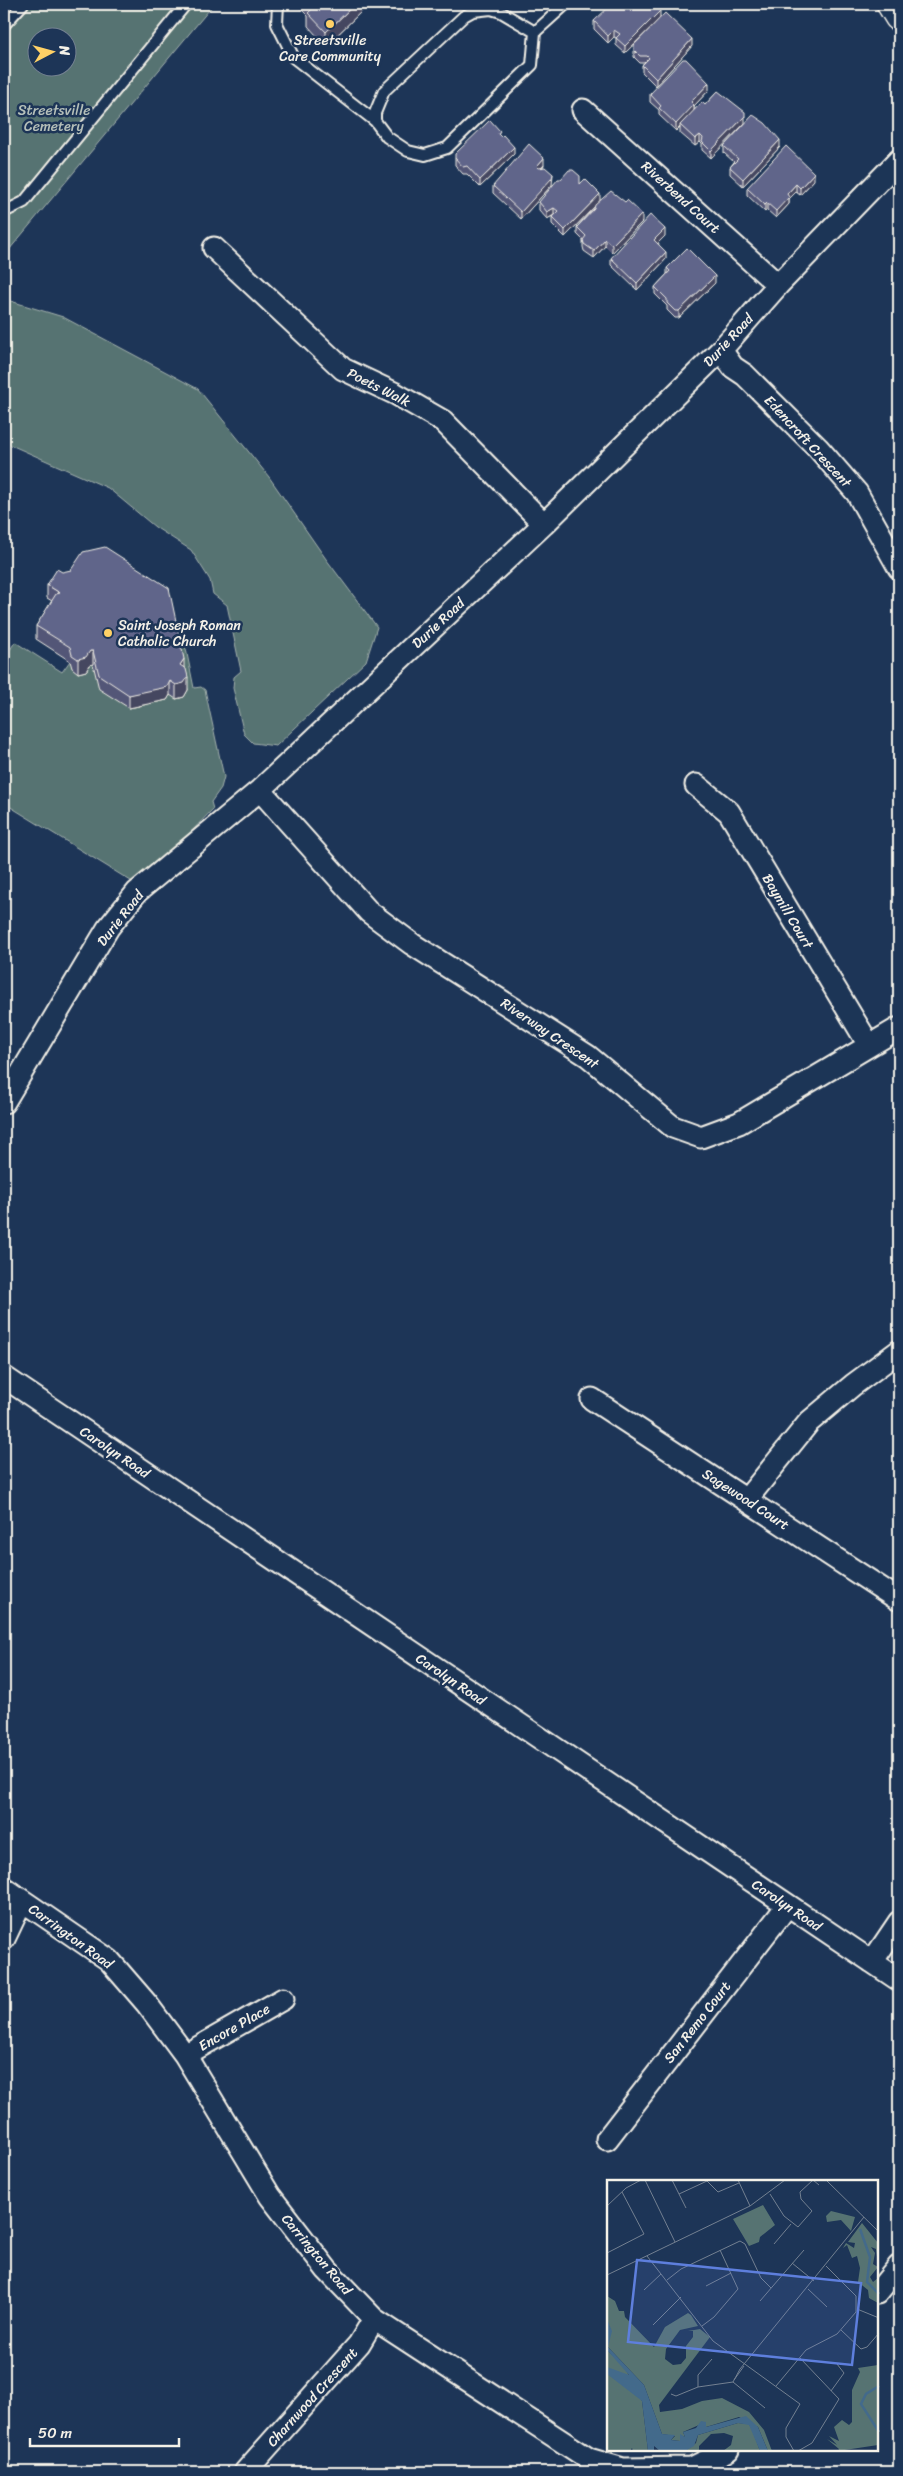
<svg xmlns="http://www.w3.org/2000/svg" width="903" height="2476" font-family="Sriracha,sans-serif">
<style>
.green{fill:#567372;stroke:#a5b2ad;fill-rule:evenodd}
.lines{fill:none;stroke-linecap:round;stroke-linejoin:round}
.lane-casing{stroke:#f4f1e8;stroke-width:14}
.street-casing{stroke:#f4f1e8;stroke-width:25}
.secondary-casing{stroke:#f4f1e8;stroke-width:31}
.lane{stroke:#1d3557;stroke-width:10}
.street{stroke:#1d3557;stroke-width:21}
.secondary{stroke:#1d3557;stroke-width:28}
.wall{fill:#535777;stroke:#f4f1e8}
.shaded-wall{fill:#444761;stroke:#f4f1e8}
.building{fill:#61658a;stroke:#f4f1e8}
.poi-dot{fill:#ffd166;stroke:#1d3557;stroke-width:2}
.labels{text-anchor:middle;stroke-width:5;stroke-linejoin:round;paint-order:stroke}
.poi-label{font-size:14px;fill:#f4f1e8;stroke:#1d3557}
.park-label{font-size:14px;fill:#b5bfb9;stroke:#1d3557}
.street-label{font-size:14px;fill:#f4f1e8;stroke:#1d3557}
.inset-river{fill:none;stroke:#436a8b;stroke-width:2.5}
.inset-road{fill:none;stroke:#738091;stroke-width:1}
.view{fill:#5e7fdd;fill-opacity:0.15;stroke:#5e7fdd;stroke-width:2.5}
.inset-edge{fill:none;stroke:#f4f1e8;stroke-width:2.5}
</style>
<rect width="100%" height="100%" fill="#1d3557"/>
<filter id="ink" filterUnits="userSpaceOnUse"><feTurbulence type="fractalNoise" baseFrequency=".02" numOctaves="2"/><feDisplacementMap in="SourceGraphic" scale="10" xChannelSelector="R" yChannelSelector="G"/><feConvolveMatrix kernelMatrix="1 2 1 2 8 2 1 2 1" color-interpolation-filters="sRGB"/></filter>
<g filter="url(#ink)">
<path class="green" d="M 4,4 L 214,4 L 4,256 ZM 38,38 L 68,38 L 68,68 L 38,68 Z
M 4,299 L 63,317 L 198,389 L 269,477 L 326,559 L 377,627 L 366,661 L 276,746 L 253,743 L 244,734 L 233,688 L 234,677 L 241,671 L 227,605 L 213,594 L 210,580 L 191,550 L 155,527 L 108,488 L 4,442 Z
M 15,642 L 62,672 L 70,661 L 93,664 L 129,708 L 166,700 L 170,695 L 178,645 L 185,644 L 194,688 L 201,687 L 205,690 L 224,777 L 221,788 L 211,802 L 213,809 L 139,886 L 4,803 L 4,659 Z"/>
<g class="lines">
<g class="lane-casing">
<path id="lane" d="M 278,4 L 277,24 L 294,58 L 375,121
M 491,9 L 501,12 L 535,32 L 532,65 L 447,148 L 425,155 L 408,151 L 387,137 L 375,121 L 375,113 L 384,91 L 464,16 L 473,11 Z
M 4,25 L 23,4
M 535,32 L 566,4
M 4,212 L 24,202 L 186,4"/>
</g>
<g class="street-casing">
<path id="street" d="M 583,110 L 778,285
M 214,248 L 343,369 L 396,394 L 443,421 L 544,524
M 721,350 L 733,367 L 745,375 L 818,448 L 857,493 L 899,568
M 696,785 L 729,812 L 869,1045
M 260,790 L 369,912 L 412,944 L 588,1056 L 673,1127 L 701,1137 L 739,1123 L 899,1028
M 4,1102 L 108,928 L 137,892 L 260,790 L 544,524 L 721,350 L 778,285 L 899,160
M 4,1377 L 899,1980
M 592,1399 L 899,1600
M 747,1499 L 809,1422 L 853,1385 L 899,1351
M 4,1888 L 109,1960 L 147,2004 L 185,2055 L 270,2196 L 327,2270 L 374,2319 L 589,2459 L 623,2469 L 692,2468 L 728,2450
M 4,1939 L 22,1901
M 872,1962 L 899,1922
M 185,2055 L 283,1999
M 607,2139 L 787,1906
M 877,2293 L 899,2266
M 245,2472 L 359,2344 L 374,2319"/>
</g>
<g class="secondary-casing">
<path id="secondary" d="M 891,4 L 899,17"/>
</g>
<use href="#lane" class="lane"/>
<use href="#street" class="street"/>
<use href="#secondary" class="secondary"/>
</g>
<path class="wall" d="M 299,4 L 369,4 L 326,46 L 308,26 L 308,16 L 299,7 Z
M 428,4 L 437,4 L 432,8 Z
M 660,19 L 692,46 L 656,86 L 642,72 L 642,65 L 645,63 L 640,63 L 634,57 L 634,50 L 657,21 L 625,53 L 616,45 L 616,38 L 614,37 L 608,43 L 594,29 L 594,21 Z
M 709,90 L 694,106 L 694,110 L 705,105 L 718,91 L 711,158 L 702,150 L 702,144 L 700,142 L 695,146 L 680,133 L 680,127 L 676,131 L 659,115 L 659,110 L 650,102 L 650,94 Z
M 500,136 L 514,154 L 480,187 L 467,174 L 463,174 L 455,165 L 455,158 Z
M 724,146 L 780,147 L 743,186 L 730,174 L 730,167 L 734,162 L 724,153 Z
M 544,165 L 542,168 L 552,185 L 521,219 L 493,193 L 493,186 Z
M 814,180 L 800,195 L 796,192 L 789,199 L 789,204 L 776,218 L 767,210 L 765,212 L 747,195 L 747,188 Z
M 580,184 L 600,200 L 642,222 L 612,253 L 605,246 L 594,258 L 584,251 L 583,247 L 583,240 L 577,234 L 577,227 L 594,207 L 565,237 L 552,224 L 552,217 L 554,215 L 547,219 L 539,210 L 539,202 Z
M 665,236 L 658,243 L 666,259 L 637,290 L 611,265 L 611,258 Z
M 667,268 L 715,283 L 679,318 L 675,318 L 667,310 L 667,306 L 655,294 L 655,287 L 667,274 Z
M 47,585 L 184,668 L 188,690 L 184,697 L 176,699 L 170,695 L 167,700 L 129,708 L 99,689 L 93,664 L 90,665 L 86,671 L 78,673 L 72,668 L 70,661 L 36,639 L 36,626 L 52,601 L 47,598 Z"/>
<path class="shaded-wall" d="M 355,4 L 369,4 L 326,46 L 326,32 Z
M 432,4 L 437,4 L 432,8 Z
M 660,11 L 660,19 L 625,53 L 625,46 Z
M 614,30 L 614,37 L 608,43 L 608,36 Z
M 692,39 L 692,46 L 656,86 L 656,79 Z
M 709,83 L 709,90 L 694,106 L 694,112 L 680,125 L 680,127 L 676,131 L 676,124 L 691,102 Z
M 745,116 L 745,123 L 711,158 L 711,151 Z
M 700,135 L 700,142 L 695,146 L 695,139 Z
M 780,140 L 780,147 L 743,186 L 743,179 Z
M 514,147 L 514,154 L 480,187 L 480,180 Z
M 544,158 L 544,165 L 537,173 L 537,166 Z
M 814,173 L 814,180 L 800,195 L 800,188 Z
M 553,174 L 552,185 L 521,219 L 521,212 Z
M 796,184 L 796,192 L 789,199 L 789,204 L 776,218 L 776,211 L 787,194 Z
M 600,194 L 600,201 L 565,237 L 565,230 Z
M 767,203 L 767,210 L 765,212 L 765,205 Z
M 554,208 L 554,215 L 547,219 L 547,212 Z
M 642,214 L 642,222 L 612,253 L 612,245 Z
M 665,229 L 665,236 L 654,247 L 654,240 Z
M 605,239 L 605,246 L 594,258 L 594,251 Z
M 666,252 L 666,259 L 637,290 L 637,283 Z
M 715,276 L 715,283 L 679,318 L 679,311 Z
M 90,651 L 93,651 L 93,664 L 90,665 L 86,671 L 78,673 L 78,659 Z
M 184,659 L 184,673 L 180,665 Z
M 188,677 L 188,690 L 184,697 L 176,699 L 176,685 Z
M 170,681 L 170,695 L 167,700 L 129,708 L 129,695 Z"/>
<path class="building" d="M 309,4 L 355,4 L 326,32 L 308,13 L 313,8 Z
M 612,4 L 654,4 L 660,8 L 660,11 L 625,46 L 616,38 L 620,34 L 614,30 L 608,36 L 594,21 Z
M 665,13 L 692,39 L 656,79 L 642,65 L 649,58 L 647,56 L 640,56 L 634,50 L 634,45 Z
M 683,59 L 686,59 L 709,83 L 691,102 L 694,105 L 676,124 L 659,108 L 661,106 L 650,94 Z
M 718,91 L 745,112 L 745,116 L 711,151 L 702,142 L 703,138 L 700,135 L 695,139 L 680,125 L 702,102 L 705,105 Z
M 753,115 L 765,123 L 780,140 L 743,179 L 730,167 L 738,159 L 724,146 Z
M 490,120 L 500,131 L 498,134 L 501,137 L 503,135 L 514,147 L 480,180 L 467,166 L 463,167 L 455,158 L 455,154 Z
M 529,144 L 544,158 L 537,166 L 539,168 L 545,167 L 553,174 L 552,178 L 521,212 L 493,186 Z
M 786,146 L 814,173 L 800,188 L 796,184 L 787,194 L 789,197 L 776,211 L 767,203 L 765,205 L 747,188 Z
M 569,170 L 573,170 L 580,176 L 580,184 L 585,179 L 600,194 L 565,230 L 552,217 L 558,211 L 554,208 L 547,212 L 539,202 L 558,179 L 561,179 Z
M 611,191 L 625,202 L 627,200 L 642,214 L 612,245 L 605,239 L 594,251 L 584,244 L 583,240 L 586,236 L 577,227 L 594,209 L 595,205 Z
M 650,215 L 665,229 L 654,240 L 666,252 L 637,283 L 611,258 Z
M 687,248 L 715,276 L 679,311 L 675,311 L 667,303 L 667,299 L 655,287 L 670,271 L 667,268 Z
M 105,547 L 169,588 L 184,659 L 180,665 L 186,669 L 188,677 L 184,683 L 176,685 L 170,681 L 167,687 L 129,695 L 99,675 L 93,651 L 90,651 L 86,657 L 78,659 L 72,655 L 70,647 L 36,626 L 56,594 L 60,593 L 47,585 L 57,569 L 62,572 L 71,570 L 83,552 Z"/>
</g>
<g class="poi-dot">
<circle cx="330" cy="24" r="5"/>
<circle cx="108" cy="633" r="5"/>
</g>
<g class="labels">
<g class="poi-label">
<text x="330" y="45">Streetsville<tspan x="330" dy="16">Care Community</tspan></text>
<text x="118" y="630" text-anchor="start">Saint Joseph Roman<tspan x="118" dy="16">Catholic Church</tspan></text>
</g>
<g class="park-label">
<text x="54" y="115">Streetsville<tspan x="54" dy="16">Cemetery</tspan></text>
</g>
<g class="street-label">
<text transform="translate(681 197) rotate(42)" y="5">Riverbend Court</text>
<text transform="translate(728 340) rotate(-47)" y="5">Durie Road</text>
<text transform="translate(379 387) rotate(27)" y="5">Poets Walk</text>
<text transform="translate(808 441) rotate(47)" y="5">Edencroft Crescent</text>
<text transform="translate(438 623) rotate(-43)" y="5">Durie Road</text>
<text transform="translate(788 911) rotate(59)" y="5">Baymill Court</text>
<text transform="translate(120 918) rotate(-52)" y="5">Durie Road</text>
<text transform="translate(550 1033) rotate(34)" y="5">Riverway Crescent</text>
<text transform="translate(115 1452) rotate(34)" y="5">Carolyn Road</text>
<text transform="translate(746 1499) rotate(33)" y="5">Sagewood Court</text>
<text transform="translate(451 1679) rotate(34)" y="5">Carolyn Road</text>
<text transform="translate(787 1905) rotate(34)" y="5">Carolyn Road</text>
<text transform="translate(71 1936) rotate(36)" y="5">Carrington Road</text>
<text transform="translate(697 2022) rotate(-52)" y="5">San Remo Court</text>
<text transform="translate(234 2027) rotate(-30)" y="5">Encore Place</text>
<text transform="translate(317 2254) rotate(50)" y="5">Carrington Road</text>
<text transform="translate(312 2397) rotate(-48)" y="5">Charnwood Crescent</text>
</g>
</g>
<g transform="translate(607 2180)">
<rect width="271" height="271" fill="#1d3557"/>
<path d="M 156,25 L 168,45 L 153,57 L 152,62 L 142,66 L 126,39 ZM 224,31 L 248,37 L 244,51 L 234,40 L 220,42 L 219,36 ZM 255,43 L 271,63 L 271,84 L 269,69 L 264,67 L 268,73 L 266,84 L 271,87 L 263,97 L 266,102 L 271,98 L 271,123 L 262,118 L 261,110 L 251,102 L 253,88 L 250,76 L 245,78 L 240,65 L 236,68 L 239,63 L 247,68 L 248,63 L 241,62 ZM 0,116 L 8,121 L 12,131 L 17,131 L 18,137 L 47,167 L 58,147 L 81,133 L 84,135 L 91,146 L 73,150 L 59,169 L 58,179 L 66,185 L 74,184 L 79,178 L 79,166 L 86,157 L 86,151 L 81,151 L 93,149 L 103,157 L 52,225 L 53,232 L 75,229 L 95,221 L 115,218 L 142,232 L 157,250 L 165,271 L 161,271 L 151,247 L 132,237 L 99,247 L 92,245 L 76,252 L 78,257 L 73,255 L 73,261 L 64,260 L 68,256 L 55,254 L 37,205 L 1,167 ZM 0,170 L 18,188 L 35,221 L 41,271 L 26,271 L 25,268 L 23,271 L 0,271 ZM 271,185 L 271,265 L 231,271 L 232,269 L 220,259 L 230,265 L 222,256 L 232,261 L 227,247 L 235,240 L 242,245 L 245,242 L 245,210 L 253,192 L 251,188 ZM 131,243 L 142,244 L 145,249 L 153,271 L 116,271 L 124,265 L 126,256 L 117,253 L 104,254 L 92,266 L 92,271 L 78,271 L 89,263 L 91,255 Z" fill="#567372"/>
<path d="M 0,139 L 5,151 L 1,167 L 37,205 L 55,254 L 68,255 L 64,260 L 73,261 L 73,254 L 78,257 L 76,252 L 89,248 L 94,241 L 99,242 L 99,247 L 139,236 L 151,247 L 161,271 L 153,271 L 142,245 L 131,243 L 91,255 L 87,266 L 78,271 L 53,271 L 47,266 L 47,271 L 41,271 L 35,221 L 0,194 L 0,187 L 22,195 L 0,170 Z" fill="#436a8b"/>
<path class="inset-river" d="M 253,49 L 263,77 L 260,102 L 272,114M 272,206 L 259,214 L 254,224 L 272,252"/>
<path class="inset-road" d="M 38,0 L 68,62M 65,0 L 79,28M 131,0 L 143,26M 219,0 L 272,52M 72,14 L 100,1 L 111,12 L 132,3M 163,14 L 177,36 L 191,47 L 205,31 L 194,19 L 193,12 L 206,0 L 212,5M 0,26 L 19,8 L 34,0M 167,64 L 184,44M 0,73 L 37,54 L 15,12M 40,76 L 106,161 L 193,224 L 179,248 L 179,257 L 187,271M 185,83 L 207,101M 0,95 L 143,26 L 178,0M 60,100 L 74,89 L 133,61 L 138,64 L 154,98 L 164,108M 99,106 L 124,93M 201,109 L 220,127M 37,110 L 54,94M 153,121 L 197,70M 250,129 L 272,138M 46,145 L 74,117M 95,146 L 107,137 L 131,109 L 113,70M 234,150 L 254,169 L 260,167 L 272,153M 127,200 L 137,186M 126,202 L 133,189 L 257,37M 169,206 L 199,170 L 230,154 L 249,132 L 249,116 L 219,86M 91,207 L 91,195 L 105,179M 224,211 L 237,193 L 230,184M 64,214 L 69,216 L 91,207 L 126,202 L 158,228M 191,271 L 205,263 L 232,219 L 193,178"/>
<path class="view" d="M 30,80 L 254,103 L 245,185 L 21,162 Z"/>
<rect width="271" height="271" class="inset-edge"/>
</g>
<rect width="903" height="2476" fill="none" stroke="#1d3557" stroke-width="20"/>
<rect x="10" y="10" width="883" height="2456" fill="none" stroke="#f4f1e8" stroke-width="2" filter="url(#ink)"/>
<g transform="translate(52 52) rotate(84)"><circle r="24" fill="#1d3557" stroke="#738091"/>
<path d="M0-4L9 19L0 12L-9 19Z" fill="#ffd166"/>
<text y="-8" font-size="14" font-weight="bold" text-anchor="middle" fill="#f4f1e8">N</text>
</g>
<path d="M30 2438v8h149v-8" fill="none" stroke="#f4f1e8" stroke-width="2.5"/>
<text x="38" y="2438" font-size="15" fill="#f4f1e8" stroke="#1d3557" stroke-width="4" paint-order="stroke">50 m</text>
</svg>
